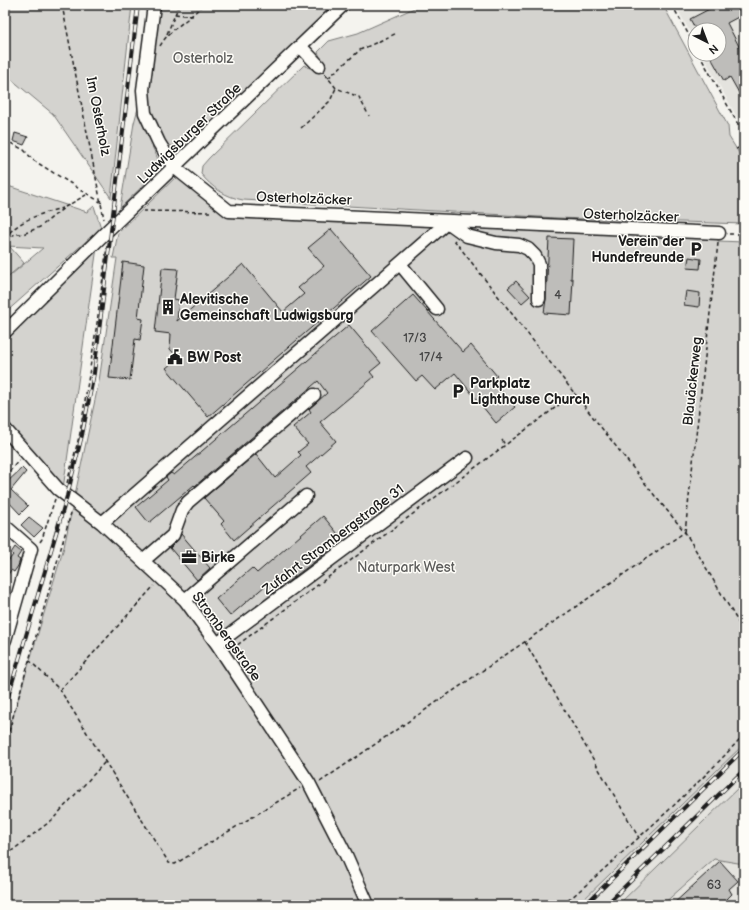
<svg xmlns="http://www.w3.org/2000/svg" width="749" height="910" font-family="'Balsamiq Sans',sans-serif">
<style>
.built{fill:#e4e3de}
.green{fill:#d4d3cf;stroke:#787876}
.building{fill:#bebdba;stroke:#1c1c1c}
.lines{fill:none;stroke-linecap:round;stroke-linejoin:round}
.minor-casing{stroke:#1c1c1c;stroke-width:15}
.path{stroke:#1c1c1c;stroke-width:1.5;stroke-dasharray:4 3;stroke-linecap:butt}
.minor{stroke:#fdfcf7;stroke-width:12}
.rail-casing{stroke:#1c1c1c;stroke-width:4}
.rail{stroke:#fdfcf7;stroke-width:2.5;stroke-dasharray:8;stroke-linecap:butt}
.labels{text-anchor:middle;stroke-width:3;stroke-linejoin:round;paint-order:stroke}
.number-label{font-size:12px;fill:#444}
.park-label{font-size:14px;fill:#5c5c5b;stroke:#fdfcf7}
.street-label{font-size:14px;fill:#1c1c1c;stroke:#fdfcf7}
.poi-label{font-size:14px;font-weight:bold;fill:#1c1c1c;stroke:#fdfcf7;text-anchor:start}
</style>
<rect width="100%" height="100%" fill="#f4f3ee"/>
<filter id="ink" filterUnits="userSpaceOnUse"><feTurbulence type="fractalNoise" baseFrequency=".025" numOctaves="2"/><feDisplacementMap in="SourceGraphic" scale="8" xChannelSelector="R" yChannelSelector="G"/><feConvolveMatrix kernelMatrix="1 2 1 2 8 2 1 2 1" color-interpolation-filters="sRGB"/></filter>
<g filter="url(#ink)">
<path class="built" d="M 675,5 L 744,5 L 744,130 L 702,54 L 719,54 L 719,30 L 695,30 L 695,41 Z
M 744,744 L 744,782 L 618,905 L 578,905 Z
M 714,859 L 744,864 L 744,905 L 662,905 Z"/>
<path class="green" d="M 5,5 L 132,5 L 111,198 L 53,114 L 5,74 Z
M 156,5 L 335,5 L 187,145 C 174,150 168,145 158,137 L 151,144 L 158,159 L 157,166 L 151,178 L 120,208 L 134,123 L 147,75 Z
M 421,5 L 663,5 L 728,126 L 729,137 L 744,161 L 744,224 L 557,218 L 243,200 C 226,197 212,188 201,174 L 202,166 L 209,158 L 304,65 L 314,70 L 322,62 L 318,52 L 329,41 L 358,33 Z
M 178,175 L 214,205 L 681,238 L 682,232 L 719,233 L 718,241 L 744,242 L 744,744 L 578,905 L 5,905 L 5,743 L 64,547 L 99,381 L 117,258 L 113,258 L 118,233 Z
M 5,185 L 87,212 L 94,206 L 101,228 L 5,313 L 5,280 L 43,248 L 7,246 L 5,248 Z
M 98,240 L 63,489 L 5,419 L 5,340 Z
M 10,247 L 24,263 L 5,279 L 5,252 Z
M 744,782 L 744,864 L 714,859 L 662,905 L 618,905 Z"/>
<path class="building" d="M 717,5 L 736,5 L 742,15 L 727,23 L 744,56 L 744,102 L 730,77 L 724,81 L 709,54 L 719,54 L 719,30 L 696,30 L 690,19 Z
M 15,133 L 28,137 L 24,145 L 13,141 Z
M 331,229 L 371,276 L 208,417 L 166,368 L 178,358 L 170,349 L 171,334 L 155,332 L 162,268 L 178,269 L 174,299 L 179,300 L 177,321 L 243,264 L 283,312 L 304,294 L 298,288 L 324,266 L 308,248 Z
M 549,238 L 573,239 L 571,279 L 573,279 L 571,315 L 544,313 L 546,299 Z
M 689,257 L 701,259 L 700,269 L 687,268 Z
M 123,262 L 144,265 L 138,318 L 143,319 L 140,340 L 135,339 L 130,380 L 109,378 Z
M 516,281 L 530,296 L 522,303 L 508,288 Z
M 686,291 L 700,293 L 699,307 L 684,305 Z
M 413,295 L 463,352 L 471,345 L 497,376 L 492,380 L 515,407 L 496,423 L 455,373 L 435,390 L 422,376 L 416,381 L 372,331 Z
M 349,325 L 381,363 L 370,372 L 374,377 L 320,422 L 336,441 L 306,467 L 311,473 L 234,540 L 221,524 L 224,521 L 204,498 L 256,454 L 275,478 L 301,455 L 298,452 L 308,444 L 293,427 L 311,412 L 309,409 L 327,393 L 318,381 L 195,486 L 194,485 L 149,523 L 136,507 L 168,480 L 166,477 L 171,473 L 174,475 Z
M 22,468 L 26,472 L 11,490 L 28,506 L 20,514 L 5,498 L 5,484 Z
M 323,516 L 343,540 L 273,593 L 266,585 L 230,616 L 216,599 L 252,568 L 257,573 Z
M 29,517 L 43,528 L 34,537 L 21,525 Z
M 181,534 L 210,568 L 197,580 L 170,548 L 178,540 Z
M 15,547 L 21,552 L 17,558 L 20,560 L 18,566 L 14,572 L 11,570 L 5,579 L 5,565 L 13,555 L 11,553 Z
M 720,861 L 738,881 L 729,889 L 732,894 L 727,899 L 729,902 L 725,905 L 672,905 Z"/>
<g class="lines">
<g class="minor-casing">
<path id="minor" d="M 154,5 L 143,90 L 145,113 L 159,143 L 174,167 L 229,211 L 719,233
M 301,47 L 319,66
M 446,221 L 467,236 L 496,243 L 519,245 L 528,249 L 535,256 L 539,264 L 539,299
M 400,264 L 437,309
M 5,332 L 106,232 L 343,5
M 5,429 L 58,489 L 102,523 L 185,600 L 217,644 L 309,783 L 346,855 L 368,905
M 102,523 L 443,226 L 446,221
M 5,526 L 31,549 L 5,640
M 143,561 L 173,535 L 182,510 L 188,502 L 314,395
M 185,600 L 306,496
M 217,644 L 467,458"/>
</g>
<path class="path" d="M 62,5 L 104,219
M 672,5 L 695,46
M 175,14 L 193,16
M 167,34 L 179,5
M 160,46 C 170,28 189,21 202,5
M 699,54 L 744,135
M 325,74 L 336,88 L 359,97 L 369,116
M 328,78 L 360,50 L 397,33
M 301,128 L 330,101 L 336,88
M 5,140 L 24,150 L 33,160 L 102,203
M 736,149 L 744,146
M 143,211 L 213,212
M 729,234 L 744,234
M 5,238 C 18,220 42,213 63,208
M 5,240 L 15,234 L 23,234 L 40,227 L 65,207 L 86,195
M 454,240 L 655,496 L 685,532 L 744,632
M 502,440 L 505,445
M 5,477 L 19,460
M 67,483 L 80,433 L 97,323 L 107,246
M 685,532 L 718,243
M 40,542 L 42,539 L 55,499
M 525,642 L 639,838
M 232,649 L 575,393
M 29,660 L 60,690 L 169,863 L 175,864 L 180,861 L 300,788
M 60,690 L 154,586
M 5,745 L 71,513
M 320,782 L 685,532
M 5,856 L 52,820 L 105,762
M 563,905 C 599,874 634,842 669,810 C 695,785 721,761 744,734"/>
<use href="#minor" class="minor"/>
<g class="rail-casing">
<path id="rail" d="M 5,707 L 67,496 L 82,435 L 94,373 L 138,5
M 585,905 L 744,749
M 606,905 L 744,770"/>
</g>
<use href="#rail" class="rail"/>
</g>
</g>
<defs>
<g id="parking-bare" transform="scale(1.2)"><path d="M-3.5-5.5H1a3.5 3.5 0 0 1 0 7H-1V5.5H-3.5ZM-1-3.4V-.6H.8a1.4 1.4 0 0 0 0-2.8Z" fill="#1c1c1c" stroke="#fdfcf7" stroke-width="2.5" paint-order="stroke"/></g>
<g id="building-bare" transform="scale(1.2)"><path d="M-4-6H4V6H1V3H-1V6H-4ZM-2.5-4.3h1.7v1.8h-1.7ZM.8-4.3h1.7v1.8H.8ZM-2.5-1h1.7V.8h-1.7ZM.8-1h1.7V.8H.8Z" fill="#1c1c1c" stroke="#fdfcf7" stroke-width="2.5" paint-order="stroke"/></g>
<g id="civic-bare" transform="scale(1.2)"><path d="M-.6-6.5H3V-4.5H.6V-3L4-1V1h2V6H-6V1h2V-1L-.6-3ZM-1.2 2.5V6h2.4V2.5Z" fill="#1c1c1c" stroke="#fdfcf7" stroke-width="2.5" paint-order="stroke"/></g>
<g id="office-bare" transform="scale(1.2)"><path d="M-6-3h4V-5.5h4V-3h4V5H-6ZM-1-4.5V-3h2v-1.5ZM-6 0V1H6V0Z" fill="#1c1c1c" stroke="#fdfcf7" stroke-width="2.5" paint-order="stroke"/></g>
</defs>
<g fill-rule="evenodd">
<use href="#parking-bare" x="696" y="249"/>
<use href="#building-bare" x="168" y="307"/>
<use href="#civic-bare" x="175" y="357"/>
<use href="#parking-bare" x="458" y="391"/>
<use href="#office-bare" x="189" y="557"/>
</g>
<g class="labels">
<g class="number-label">
<text x="558" y="299">4</text>
<text x="415" y="342">17/3</text>
<text x="431" y="361">17/4</text>
<text x="714" y="889">63</text>
</g>
<g class="park-label">
<text x="203" y="63">Osterholz</text>
<text x="406" y="572">Naturpark West</text>
</g>
<g class="street-label">
<text transform="translate(99 116) rotate(79)" y="5">Im Osterholz</text>
<text transform="translate(189 133) rotate(-44)" y="5">Ludwigsburger Straße</text>
<text transform="translate(304 198) rotate(2)" y="5">Osterholzäcker</text>
<text transform="translate(631 215) rotate(2)" y="5">Osterholzäcker</text>
<text transform="translate(692 381) rotate(-84)" y="5">Blauäckerweg</text>
<text transform="translate(333 539) rotate(-37)" y="5">Zufahrt Strombergstraße 31</text>
<text transform="translate(227 636) rotate(54)" y="5">Strombergstraße</text>
</g>
<g class="poi-label">
<text x="684" y="246" text-anchor="end">Verein der<tspan x="684" dy="16">Hundefreunde</tspan></text>
<text x="180" y="304">Alevitische<tspan x="180" dy="16">Gemeinschaft Ludwigsburg</tspan></text>
<text x="187" y="362">BW Post</text>
<text x="470" y="388">Parkplatz<tspan x="470" dy="16">Lighthouse Church</tspan></text>
<text x="201" y="562">Birke</text>
</g>
</g>
<rect width="749" height="910" fill="none" stroke="#fdfcf7" stroke-width="20"/>
<rect x="10" y="10" width="729" height="890" fill="none" stroke="#1c1c1c" stroke-width="1.5" filter="url(#ink)"/>
<g transform="translate(707 42) rotate(138)"><circle r="19" fill="#fdfcf7" stroke="#a3a29f"/>
<path d="M0-3L7 15L0 10L-7 15Z" fill="#1c1c1c"/>
<text y="-6" font-size="11" font-weight="bold" text-anchor="middle" fill="#1c1c1c">N</text>
</g>
</svg>
